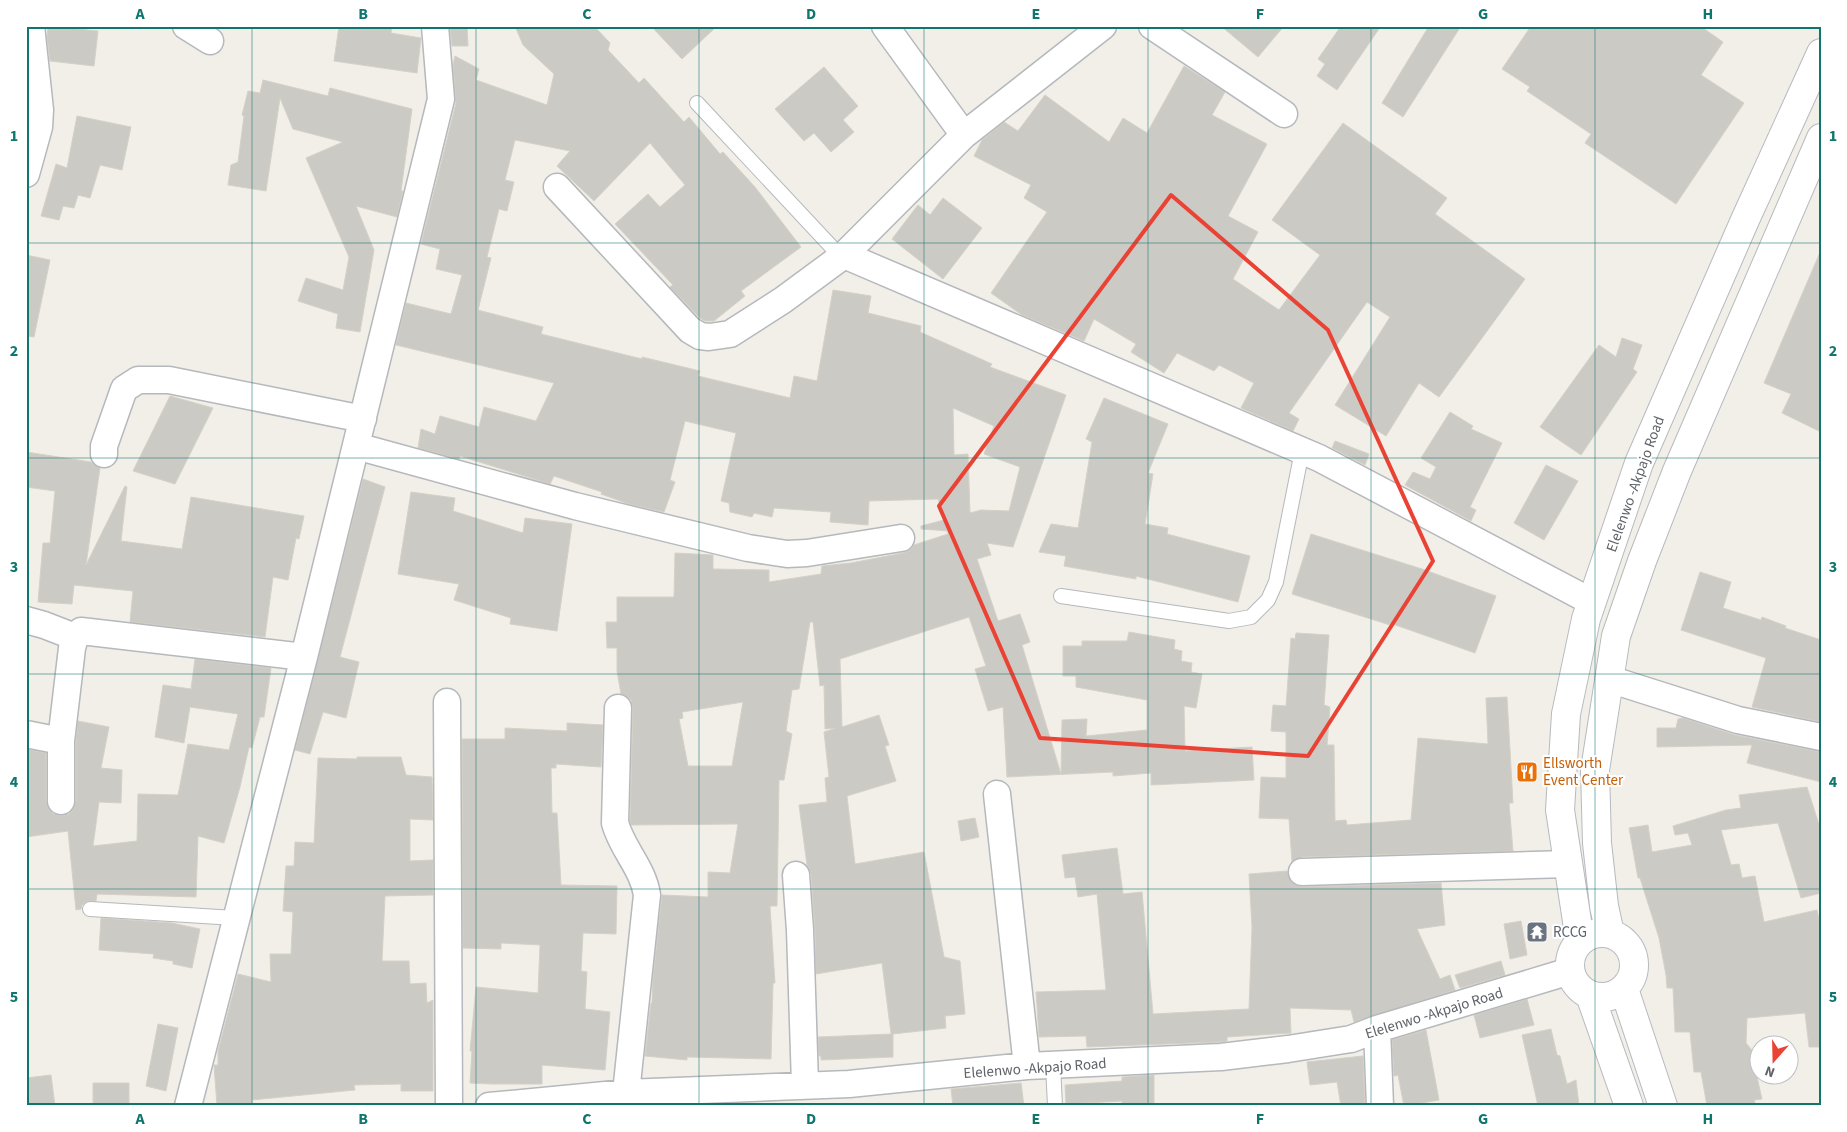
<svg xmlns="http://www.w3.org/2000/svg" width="1847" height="1132" font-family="'Source Sans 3',sans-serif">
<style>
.building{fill:#cccac5;stroke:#d6d1c6;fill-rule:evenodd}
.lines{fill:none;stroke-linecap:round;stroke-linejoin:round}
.lane-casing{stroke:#b5b8bc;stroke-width:16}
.street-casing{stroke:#b5b8bc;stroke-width:29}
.secondary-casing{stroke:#b6babf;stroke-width:30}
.lane{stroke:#fff;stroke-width:14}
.street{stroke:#fff;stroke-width:26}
.secondary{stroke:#fff;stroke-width:28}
.marked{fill:none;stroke:#ea4335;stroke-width:4;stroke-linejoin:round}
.grid{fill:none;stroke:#0f766e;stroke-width:1;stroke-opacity:0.55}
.labels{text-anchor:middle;stroke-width:4;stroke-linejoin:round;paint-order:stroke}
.street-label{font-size:15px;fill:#5f6368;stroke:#fff}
.food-label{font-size:15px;fill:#c56008;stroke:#fff;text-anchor:start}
.worship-label{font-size:15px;fill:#5b616d;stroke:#fff;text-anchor:start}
.neatline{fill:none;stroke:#0f766e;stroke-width:2}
.grid-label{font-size:16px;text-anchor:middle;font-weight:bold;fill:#0f766e}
</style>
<rect width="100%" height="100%" fill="#f1efe8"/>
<path class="building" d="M 48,26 L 98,31 L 94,66 L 50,61 L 47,36 Z
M 339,26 L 392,26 L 391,33 L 421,38 L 417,73 L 334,61 Z
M 450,26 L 467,26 L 468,46 L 452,46 Z
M 515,26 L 594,26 L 610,43 L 608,50 L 639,83 L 644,78 L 684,122 L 689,117 L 720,154 L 723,152 L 755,187 L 801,247 L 741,291 L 745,296 L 714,321 L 705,321 L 700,318 L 670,287 L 673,285 L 615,224 L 648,194 L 660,207 L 685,185 L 650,143 L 594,201 L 557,166 L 570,151 L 515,140 L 505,180 L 514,182 L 507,211 L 499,209 L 487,257 L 491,258 L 478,310 L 543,327 L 541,334 L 642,359 L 642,357 L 700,371 L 698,376 L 790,398 L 794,376 L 817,381 L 833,290 L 871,296 L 868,313 L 921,326 L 920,332 L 992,364 L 990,367 L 1066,395 L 1013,547 L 987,543 L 991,555 L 977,559 L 998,621 L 1020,614 L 1030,642 L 1022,645 L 1061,774 L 1062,720 L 1087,719 L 1086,736 L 1147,730 L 1147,700 L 1076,687 L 1076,676 L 1063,676 L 1063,646 L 1082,646 L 1082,641 L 1127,641 L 1129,632 L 1175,640 L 1174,649 L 1182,651 L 1181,661 L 1192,663 L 1191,672 L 1202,674 L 1196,708 L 1184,706 L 1185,751 L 1252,747 L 1254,780 L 1151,785 L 1151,773 L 1113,776 L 1113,772 L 1007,777 L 1003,707 L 988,711 L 975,669 L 986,666 L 969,617 L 840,659 L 842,727 L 879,715 L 889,745 L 885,746 L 896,781 L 847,796 L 855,864 L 924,852 L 944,957 L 960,961 L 965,1014 L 945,1016 L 946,1028 L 893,1034 L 893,1057 L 821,1060 L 821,1056 L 819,1056 L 818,1037 L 891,1034 L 882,963 L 816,974 L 815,931 L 811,874 L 807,865 L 799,805 L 827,802 L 825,778 L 829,777 L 824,732 L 836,728 L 825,729 L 824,685 L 820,686 L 813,622 L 810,622 L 799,689 L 792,690 L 786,731 L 792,734 L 784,780 L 779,780 L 777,906 L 770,906 L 775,983 L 773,983 L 771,1059 L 687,1057 L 687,1060 L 645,1056 L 651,1003 L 652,1003 L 653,978 L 662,895 L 708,897 L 708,872 L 730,873 L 738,824 L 631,825 L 630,821 L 633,708 L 631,700 L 626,696 L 621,694 L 617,671 L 617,648 L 607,648 L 606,622 L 617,622 L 617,597 L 674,597 L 675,553 L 713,555 L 713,569 L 769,570 L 769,582 L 821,574 L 822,566 L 851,563 L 903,553 L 910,550 L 914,545 L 948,534 L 947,531 L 949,531 L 921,529 L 921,526 L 944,520 L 938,499 L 869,501 L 868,525 L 830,522 L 831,512 L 774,508 L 772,517 L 754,513 L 752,517 L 730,512 L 729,503 L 721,501 L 736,433 L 685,421 L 670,480 L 675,482 L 664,512 L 629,504 L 601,494 L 602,492 L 554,476 L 550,484 L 460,456 L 459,459 L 418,448 L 421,429 L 435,434 L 440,416 L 479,427 L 484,407 L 536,421 L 554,383 L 396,345 L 406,303 L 451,314 L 462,275 L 436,269 L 440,249 L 421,244 L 456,103 L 453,65 L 455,56 L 479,69 L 476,80 L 547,105 L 554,74 L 523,45 ZM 953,408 L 994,426 L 984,454 L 1020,467 L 1009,511 L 981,510 L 970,513 L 968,454 L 954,455 ZM 743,702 L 732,766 L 688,766 L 679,719 L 683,718 L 682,712 Z
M 651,26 L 717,26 L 682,59 Z
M 1221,26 L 1284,26 L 1258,57 Z
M 1341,26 L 1381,26 L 1337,90 L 1317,76 L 1325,64 L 1318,59 Z
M 1429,26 L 1461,26 L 1403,117 L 1382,103 Z
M 1531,26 L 1700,26 L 1723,42 L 1701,75 L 1744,103 L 1676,204 L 1585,143 L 1591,134 L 1527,91 L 1530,87 L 1502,69 Z
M 1184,66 L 1225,92 L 1212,115 L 1267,144 L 1228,216 L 1258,232 L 1233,279 L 1279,310 L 1320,255 L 1272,220 L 1343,123 L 1447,198 L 1435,214 L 1525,279 L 1439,397 L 1419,383 L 1386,436 L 1335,405 L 1390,317 L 1367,302 L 1289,413 L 1299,419 L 1293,431 L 1241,408 L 1254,383 L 1219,365 L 1214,371 L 1177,353 L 1164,373 L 1131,352 L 1136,344 L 1094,319 L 1084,341 L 1022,315 L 991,293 L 1047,212 L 1024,198 L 1031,185 L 974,156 L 982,140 L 1004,122 L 1018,131 L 1045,95 L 1109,142 L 1123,118 L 1147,133 Z
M 824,67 L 858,106 L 843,120 L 854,132 L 831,152 L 814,133 L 804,141 L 775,109 Z
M 263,80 L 328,96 L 330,88 L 412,109 L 401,191 L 403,191 L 397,217 L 356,206 L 374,250 L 360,332 L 336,328 L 338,314 L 298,301 L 306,278 L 343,290 L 349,257 L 306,158 L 343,142 L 293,129 L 280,98 L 266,191 L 228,185 L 231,165 L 238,162 L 244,116 L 242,115 L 248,91 L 260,93 Z
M 77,116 L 131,127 L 122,170 L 100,165 L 90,198 L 78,195 L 74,208 L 63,206 L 59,220 L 41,216 L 56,164 L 67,168 Z
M 943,198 L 982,228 L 943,279 L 892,239 L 918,205 L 930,215 Z
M 1821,250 L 1821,432 L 1782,413 L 1791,394 L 1764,383 Z
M 26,255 L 50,260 L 34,337 L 26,336 Z
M 1622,338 L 1642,345 L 1633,369 L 1637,372 L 1581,455 L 1540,427 L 1599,345 L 1616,357 Z
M 170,396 L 213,408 L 175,484 L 133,471 Z
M 1104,398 L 1168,424 L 1148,473 L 1153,474 L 1145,524 L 1168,528 L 1167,534 L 1250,556 L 1238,602 L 1136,576 L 1136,579 L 1064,566 L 1066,556 L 1039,552 L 1051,524 L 1078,528 L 1092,442 L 1086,439 Z
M 1450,412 L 1473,426 L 1471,429 L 1502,443 L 1470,507 L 1476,510 L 1471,521 L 1405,485 L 1413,472 L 1430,479 L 1436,467 L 1421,458 Z
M 1335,441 L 1369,454 L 1365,465 L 1332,448 Z
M 26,452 L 91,462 L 100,468 L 86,565 L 125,486 L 127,487 L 121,541 L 182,549 L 191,497 L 304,516 L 299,539 L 296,538 L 288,580 L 273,577 L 265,637 L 130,622 L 133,591 L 74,585 L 72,604 L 38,602 L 43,543 L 50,543 L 55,491 L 26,487 Z
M 1546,465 L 1578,481 L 1544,540 L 1514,523 Z
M 363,479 L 385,487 L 340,657 L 359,662 L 346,718 L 323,712 L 310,754 L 295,750 Z
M 411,492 L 455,498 L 453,511 L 523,533 L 525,518 L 572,524 L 557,631 L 510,624 L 511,618 L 454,600 L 459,584 L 398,574 Z
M 1311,534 L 1422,569 L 1496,596 L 1475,653 L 1390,623 L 1390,625 L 1292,594 Z
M 1700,572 L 1731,582 L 1723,608 L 1761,620 L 1762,617 L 1786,626 L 1785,628 L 1821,640 L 1821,722 L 1752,707 L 1766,658 L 1681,630 Z
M 1296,633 L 1329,635 L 1324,705 L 1330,707 L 1327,745 L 1334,745 L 1335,821 L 1346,820 L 1347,825 L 1411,820 L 1418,738 L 1488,744 L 1486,698 L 1507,697 L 1513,803 L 1509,803 L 1513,851 L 1302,857 L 1292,862 L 1289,819 L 1259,818 L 1261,777 L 1286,778 L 1286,732 L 1271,731 L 1273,705 L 1286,706 L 1291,638 L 1295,639 Z
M 195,659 L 271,668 L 264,717 L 260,717 L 252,748 L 249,747 L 240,787 L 224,843 L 198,836 L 196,897 L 97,894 L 96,901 L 87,901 L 82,905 L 81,909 L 76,910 L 68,831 L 26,837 L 26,749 L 46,753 L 46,801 L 48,808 L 53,814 L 61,816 L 69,814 L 74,808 L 76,801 L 76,742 L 78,721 L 109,727 L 101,768 L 122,770 L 121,803 L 99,802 L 93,846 L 137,841 L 138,794 L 178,795 L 188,744 L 229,750 L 238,714 L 190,707 L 184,743 L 155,737 L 163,685 L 191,689 Z
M 1683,718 L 1735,735 L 1821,752 L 1821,782 L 1747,763 L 1752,745 L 1657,747 L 1657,728 L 1676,728 L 1678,719 Z
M 567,723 L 603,725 L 601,767 L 556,764 L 556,768 L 551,768 L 552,813 L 557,813 L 561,885 L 617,886 L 616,934 L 583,933 L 581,971 L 587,972 L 585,1009 L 610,1012 L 605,1070 L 542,1065 L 542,1084 L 491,1084 L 470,1083 L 472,1051 L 470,1051 L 476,987 L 538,993 L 540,945 L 501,943 L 501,949 L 463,948 L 462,739 L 505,739 L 505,728 L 567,731 Z
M 357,757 L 401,757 L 406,775 L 432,777 L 433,820 L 410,819 L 410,861 L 433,860 L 433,895 L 385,896 L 382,961 L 409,961 L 410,984 L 426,983 L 427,1003 L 433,1000 L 433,1091 L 401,1091 L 401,1084 L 354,1085 L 355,1090 L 252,1100 L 253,1106 L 217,1106 L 214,1065 L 218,1065 L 218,1051 L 238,974 L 271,982 L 270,954 L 291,954 L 293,912 L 283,911 L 286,866 L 294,866 L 295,842 L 314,843 L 318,758 L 357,759 Z
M 1807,787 L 1821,831 L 1821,893 L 1801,898 L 1778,823 L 1721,830 L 1731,865 L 1739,864 L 1742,878 L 1755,876 L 1764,922 L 1817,910 L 1821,929 L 1821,1047 L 1809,1047 L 1805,1013 L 1747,1018 L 1746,1043 L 1760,1060 L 1760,1067 L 1755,1068 L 1762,1099 L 1754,1100 L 1756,1106 L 1707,1106 L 1701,1072 L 1694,1072 L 1690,1032 L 1675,1032 L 1673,988 L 1667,988 L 1666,975 L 1659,938 L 1640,878 L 1638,878 L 1629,828 L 1648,825 L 1652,852 L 1692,845 L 1688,833 L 1675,835 L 1673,826 L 1726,810 L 1741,808 L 1739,795 Z
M 975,818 L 979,837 L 961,841 L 958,821 Z
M 1117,848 L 1123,894 L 1142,892 L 1153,1014 L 1249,1009 L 1252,927 L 1249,874 L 1287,871 L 1290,880 L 1295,885 L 1302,887 L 1441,883 L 1445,925 L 1417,929 L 1440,979 L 1450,975 L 1455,990 L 1354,1022 L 1351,1010 L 1290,1008 L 1291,1033 L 1227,1037 L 1227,1041 L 1220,1042 L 1087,1047 L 1086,1036 L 1039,1037 L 1036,992 L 1106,990 L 1097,894 L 1078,897 L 1075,877 L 1065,878 L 1062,855 Z
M 101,918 L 172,923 L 200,929 L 192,968 L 173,964 L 173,961 L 153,958 L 154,954 L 99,950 Z
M 1521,921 L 1527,955 L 1510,959 L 1504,924 Z
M 1501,961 L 1505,975 L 1460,988 L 1455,975 Z
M 1527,999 L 1534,1025 L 1480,1038 L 1474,1015 Z
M 158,1024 L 178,1028 L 166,1091 L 146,1086 Z
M 1551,1029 L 1557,1055 L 1560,1056 L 1567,1084 L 1576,1080 L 1579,1106 L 1538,1106 L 1522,1035 Z
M 1426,1030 L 1439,1100 L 1404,1106 L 1398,1075 L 1394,1076 L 1392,1040 Z
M 1363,1056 L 1365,1106 L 1341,1106 L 1337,1082 L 1310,1085 L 1307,1062 Z
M 51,1075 L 55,1106 L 26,1106 L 26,1078 Z
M 1154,1075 L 1154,1104 L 1122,1104 L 1122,1101 L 1066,1104 L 1065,1085 L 1122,1081 L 1122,1077 Z
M 93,1083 L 129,1083 L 129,1106 L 93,1106 Z
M 1021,1083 L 1024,1106 L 953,1106 L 951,1089 Z"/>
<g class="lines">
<g class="lane-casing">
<path id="lane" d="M 697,103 L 841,257
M 1061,596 L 1229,621 L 1251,617 L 1268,600 L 1276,582 L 1302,451
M 90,909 L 235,918
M 1053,1065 L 1055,1106"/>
</g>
<g class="street-casing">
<path id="street" d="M 186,26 L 210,41
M 885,26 L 964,135
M 1152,26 L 1284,114
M 26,174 L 39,127 L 40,110 L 31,26
M 557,187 L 690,330 L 700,336 L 709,337 L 730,334 L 783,300 L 844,255 L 964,135 L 1103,26
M 844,255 L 1319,458 L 1592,602
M 356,446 L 575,506 L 748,548 L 787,554 L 807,553 L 901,538
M 104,454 L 104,446 L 124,389 L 138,380 L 169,380 L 363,419
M 26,620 L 44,625 L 75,637
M 1609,679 L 1738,720 L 1821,737
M 447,702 L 449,1106
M 618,708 L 615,823 C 622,849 643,868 647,895 L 626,1093
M 26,734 L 61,741
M 997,794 L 1027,1066
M 61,801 L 61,741 L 72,648 L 75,637 L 81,631 L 304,657
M 1302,872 L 1568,864
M 796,875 L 800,930 L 805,1084
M 1377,1029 L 1380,1106
M 188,1106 L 304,657 L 441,99 L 435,26
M 489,1106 L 626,1093 L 849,1084 L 1027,1066 L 1221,1057 L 1288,1049 L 1351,1039 L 1377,1029 L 1570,971"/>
</g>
<g class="secondary-casing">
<path id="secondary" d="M1570 965a32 32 0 1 1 64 0a32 32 0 1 1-64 0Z
M 1610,934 L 1604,906 L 1597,843 L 1595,770 L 1616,636 L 1642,561 L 1677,471 L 1821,138
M 1580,941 L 1560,810 L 1566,714 L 1586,619 L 1639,463 L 1745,220 L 1821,53
M 1624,989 L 1663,1106
M 1590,995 L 1629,1106"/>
</g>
<use href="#lane" class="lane"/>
<use href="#street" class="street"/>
<use href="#secondary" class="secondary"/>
</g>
<path class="marked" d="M 1171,195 L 1328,330 L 1433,561 L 1308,756 L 1040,738 L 939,506 Z"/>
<path class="grid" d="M 252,26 L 252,1106M 476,26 L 476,1106M 699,26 L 699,1106M 924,26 L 924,1106M 1148,26 L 1148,1106M 1371,26 L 1371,1106M 1595,26 L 1595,1106M 26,243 L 1821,243M 26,458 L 1821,458M 26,674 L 1821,674M 26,889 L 1821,889"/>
<defs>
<g id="restaurant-square" transform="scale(1.125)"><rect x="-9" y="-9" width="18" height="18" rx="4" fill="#e8710a" stroke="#fff"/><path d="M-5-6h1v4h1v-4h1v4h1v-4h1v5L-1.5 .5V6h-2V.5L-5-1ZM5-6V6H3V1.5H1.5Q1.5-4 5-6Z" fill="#fff"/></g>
<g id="temple-square" transform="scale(1.125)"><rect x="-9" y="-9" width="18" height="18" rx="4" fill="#6b7280" stroke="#fff"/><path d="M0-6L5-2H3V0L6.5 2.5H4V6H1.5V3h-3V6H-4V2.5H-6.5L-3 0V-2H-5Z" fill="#fff"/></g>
</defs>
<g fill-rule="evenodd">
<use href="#restaurant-square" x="1527" y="772"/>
<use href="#temple-square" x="1537" y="932"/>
</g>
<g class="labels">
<g class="street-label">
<text transform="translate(1635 484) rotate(-70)" y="5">Elelenwo -Akpajo Road</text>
<text transform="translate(1434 1013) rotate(-17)" y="5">Elelenwo -Akpajo Road</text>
<text transform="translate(1035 1068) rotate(-4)" y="5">Elelenwo -Akpajo Road</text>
</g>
<g class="food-label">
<text x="1543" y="768">Ellsworth<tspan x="1543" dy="17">Event Center</tspan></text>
</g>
<g class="worship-label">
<text x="1553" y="937">RCCG</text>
</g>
</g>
<rect width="1847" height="1132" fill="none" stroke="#ffffff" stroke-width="55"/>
<g transform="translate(1774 1060) rotate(200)"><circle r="24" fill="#ffffff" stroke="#bfc1c3"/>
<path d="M0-4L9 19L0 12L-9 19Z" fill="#ea4335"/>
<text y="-8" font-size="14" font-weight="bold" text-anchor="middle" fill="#5f6368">N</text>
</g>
<rect x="28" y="28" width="1792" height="1076" class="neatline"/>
<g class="grid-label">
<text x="140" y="19">A</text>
<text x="363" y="19">B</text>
<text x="587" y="19">C</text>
<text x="811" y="19">D</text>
<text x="1036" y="19">E</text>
<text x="1260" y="19">F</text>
<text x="1483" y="19">G</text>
<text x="1708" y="19">H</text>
<text x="14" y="141">1</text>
<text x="1833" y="141">1</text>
<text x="14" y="356">2</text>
<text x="1833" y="356">2</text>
<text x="14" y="572">3</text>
<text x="1833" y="572">3</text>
<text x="14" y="787">4</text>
<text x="1833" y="787">4</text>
<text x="14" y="1002">5</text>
<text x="1833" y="1002">5</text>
<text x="140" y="1124">A</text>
<text x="363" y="1124">B</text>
<text x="587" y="1124">C</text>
<text x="811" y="1124">D</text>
<text x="1036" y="1124">E</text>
<text x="1260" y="1124">F</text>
<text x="1483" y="1124">G</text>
<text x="1708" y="1124">H</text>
</g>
</svg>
